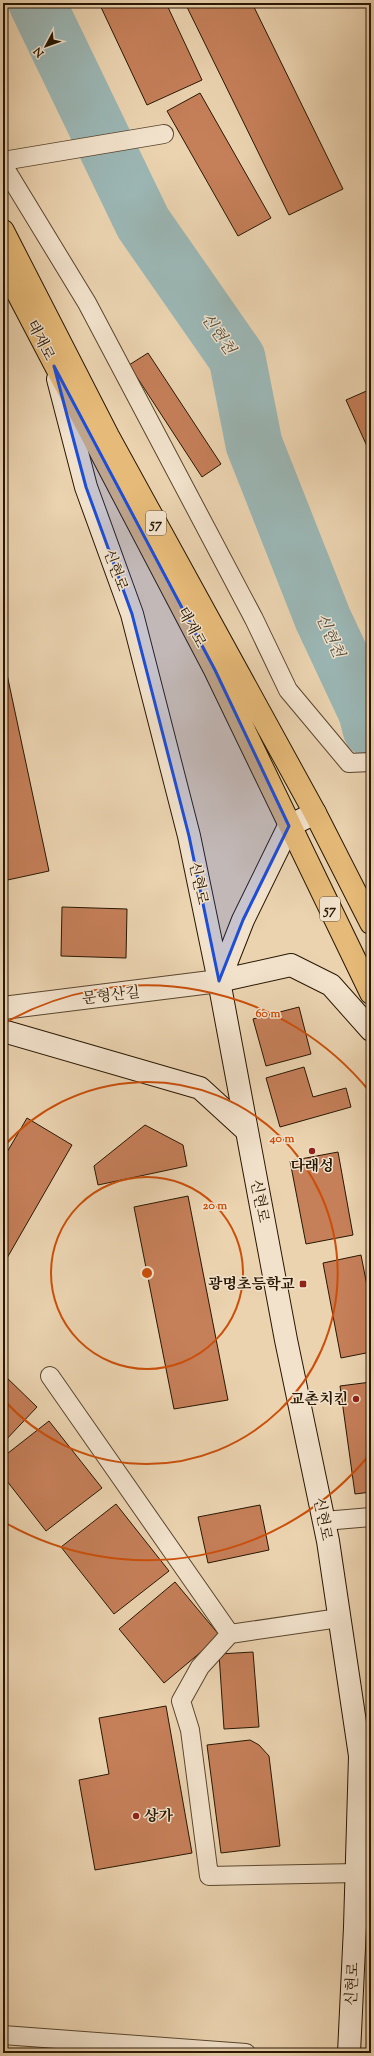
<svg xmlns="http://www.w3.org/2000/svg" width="374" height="2056" font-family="'Sorts Mill Goudy','Noto Serif KR',serif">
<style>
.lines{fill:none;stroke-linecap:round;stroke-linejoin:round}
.river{stroke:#9bb6b4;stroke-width:57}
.building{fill:#c57f59;stroke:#281702}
.service-casing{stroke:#59462e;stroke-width:20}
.tertiary-casing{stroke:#59462e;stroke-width:24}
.secondary-casing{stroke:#281702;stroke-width:24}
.primary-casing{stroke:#281702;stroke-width:24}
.service{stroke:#f2e2cc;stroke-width:18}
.tertiary{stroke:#f2e2cc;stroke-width:22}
.secondary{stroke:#f2e2cc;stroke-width:22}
.primary{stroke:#e6ba78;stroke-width:22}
.marked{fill:#1d4ed8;fill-opacity:0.2;stroke:#1d4ed8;stroke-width:3;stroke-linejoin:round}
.ring{fill:none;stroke:#cb4f0a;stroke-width:2}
.poi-dot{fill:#8f2418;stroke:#f2e2cc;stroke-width:1.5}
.labels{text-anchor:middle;stroke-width:3;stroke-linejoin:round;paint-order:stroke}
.shield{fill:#f2e2cc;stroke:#65543f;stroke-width:1}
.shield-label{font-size:14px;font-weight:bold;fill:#281702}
.street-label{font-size:15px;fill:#281702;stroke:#f2e2cc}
.poi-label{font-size:15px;font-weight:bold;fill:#281702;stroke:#f2e2cc;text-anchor:end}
.water-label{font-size:16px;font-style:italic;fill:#504f40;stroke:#f2e2cc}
.centre{fill:#cb4f0a;stroke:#f2e2cc;stroke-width:2}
.ring-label{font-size:12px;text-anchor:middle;font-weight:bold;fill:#cb4f0a;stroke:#f2e2cc;stroke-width:3;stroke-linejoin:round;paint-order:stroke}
</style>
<rect width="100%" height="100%" fill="#ebd3b0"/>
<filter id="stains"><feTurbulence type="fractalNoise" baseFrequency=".005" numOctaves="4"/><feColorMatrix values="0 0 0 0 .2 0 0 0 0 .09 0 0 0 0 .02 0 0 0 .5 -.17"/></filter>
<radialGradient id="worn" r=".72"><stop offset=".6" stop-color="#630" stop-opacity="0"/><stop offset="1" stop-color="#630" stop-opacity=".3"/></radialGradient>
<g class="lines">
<path class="river" d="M 37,3 L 143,223 L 237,358 L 254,444 L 323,619 L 367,713 L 371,729"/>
</g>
<path class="building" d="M 99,3 L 166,3 L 202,80 L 147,105 Z
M 185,3 L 252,3 L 343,189 L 289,215 Z
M 200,93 L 271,218 L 238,236 L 167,111 Z
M 148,353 L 221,464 L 202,477 L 129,365 Z
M 371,389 L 371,455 L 346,400 Z
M 3,665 L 5,665 L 49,871 L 3,881 Z
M 62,907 L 127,909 L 126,958 L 61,956 Z
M 299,1007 L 311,1054 L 266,1066 L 253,1019 Z
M 304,1067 L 313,1097 L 346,1088 L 351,1107 L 280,1127 L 266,1078 Z
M 27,1118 L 72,1145 L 3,1265 L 3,1159 Z
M 145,1125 L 183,1145 L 187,1166 L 98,1185 L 94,1166 Z
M 338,1152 L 353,1235 L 306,1244 L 290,1161 Z
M 188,1196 L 228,1400 L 174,1409 L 134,1207 Z
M 361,1255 L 371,1306 L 371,1352 L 341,1358 L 323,1263 Z
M 3,1374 L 37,1407 L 3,1443 Z
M 371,1382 L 371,1492 L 355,1494 L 340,1386 Z
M 49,1421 L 102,1488 L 46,1531 L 3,1476 L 3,1457 Z
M 116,1504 L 169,1571 L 114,1614 L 61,1547 Z
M 260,1505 L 269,1550 L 208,1563 L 198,1517 Z
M 175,1582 L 220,1636 L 164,1683 L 119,1629 Z
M 253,1652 L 259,1727 L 224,1729 L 219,1654 Z
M 166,1706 L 192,1853 L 95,1870 L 79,1780 L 109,1774 L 99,1718 Z
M 250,1740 L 259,1745 L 269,1756 L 280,1846 L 221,1853 L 207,1745 Z"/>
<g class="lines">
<g class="service-casing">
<path id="service" d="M 3,161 L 164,134
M 3,165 L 87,303 L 254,619 L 288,690 L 349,763 L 371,762
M 50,1376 L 230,1634 L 339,1618
M 324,1521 L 371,1517
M 230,1634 L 200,1667 L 181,1701 L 190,1730 L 209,1876 L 357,1873
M 3,2035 L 246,2053"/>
</g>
<g class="tertiary-casing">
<path id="tertiary" d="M 3,1008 L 219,981"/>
</g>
<g class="secondary-casing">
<path id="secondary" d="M 58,379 L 86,487 L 132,614 L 189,836 L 219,981 L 286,1340 L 328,1541 L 360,1756 L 355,1927 L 349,2053
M 219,981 L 243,920 L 289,826 L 315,813
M 219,981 L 291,965 L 331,985 L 371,1030
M 3,1031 L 200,1088 L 247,1131"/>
</g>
<g class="primary-casing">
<path id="primary" d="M 3,231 L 108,436 L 315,813 L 371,923
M 3,265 L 215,670 L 371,993"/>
</g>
<use href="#service" class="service"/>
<use href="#tertiary" class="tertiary"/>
<use href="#secondary" class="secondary"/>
<use href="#primary" class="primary"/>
</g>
<path class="marked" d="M 54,366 L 215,670 L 289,826 L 243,920 L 219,981 L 189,836 L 132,614 L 86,487 Z"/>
<g class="ring">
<circle cx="147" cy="1273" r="96"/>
<path d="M4 1146A191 191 0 1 1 4 1400"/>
<path d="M370 1454A287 287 0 0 1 4 1522M3 1024A287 287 0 0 1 370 1092"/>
</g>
<g class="poi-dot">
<circle cx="312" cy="1151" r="4"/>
<rect x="299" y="1280" width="8" height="8" rx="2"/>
<circle cx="356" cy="1399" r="4"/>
<circle cx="136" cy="1816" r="4"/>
</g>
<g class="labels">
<g class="shield">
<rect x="146" y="511" width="20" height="24" rx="3"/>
<rect x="320" y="897" width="20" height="24" rx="3"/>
</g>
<g class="shield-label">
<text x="156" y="528">57</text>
<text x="330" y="914">57</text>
</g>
<g class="street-label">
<text transform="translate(41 340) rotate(63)" y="5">태재로</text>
<text transform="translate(116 570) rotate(70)" y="5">신현로</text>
<text transform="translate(192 627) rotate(62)" y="5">태재로</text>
<text transform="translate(199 883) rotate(78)" y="5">신현로</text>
<text transform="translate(111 995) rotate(-7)" y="5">문형산길</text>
<text transform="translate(260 1201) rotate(79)" y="5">신현로</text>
<text transform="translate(323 1519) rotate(79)" y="5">신현로</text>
<text transform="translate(352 1984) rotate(-87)" y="5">신현로</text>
</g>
<g class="poi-label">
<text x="312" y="1171" text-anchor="middle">다래성</text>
<text x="295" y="1289">광명초등학교</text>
<text x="348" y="1404">교촌치킨</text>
<text x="144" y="1821" text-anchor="start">상가</text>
</g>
<g class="water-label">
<text transform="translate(219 333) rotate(55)" y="6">신현천</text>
<text transform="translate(331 635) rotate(66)" y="6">신현천</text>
</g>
</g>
<circle cx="147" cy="1273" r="6" class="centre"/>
<g class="ring-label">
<text x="268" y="1017">60 m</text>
<text x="282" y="1142">40 m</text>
<text x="215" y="1209">20 m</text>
</g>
<rect width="374" height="2056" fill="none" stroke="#ebd3b0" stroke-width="16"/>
<rect x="4" y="4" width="366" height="2048" fill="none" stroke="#281702" stroke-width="2"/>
<rect x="8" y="8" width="358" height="2040" fill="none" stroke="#281702"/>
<g transform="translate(46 46) rotate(229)" stroke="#f2e2cc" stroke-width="3" paint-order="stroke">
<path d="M0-3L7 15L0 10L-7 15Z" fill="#281702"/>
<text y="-6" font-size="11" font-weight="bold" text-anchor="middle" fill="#281702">N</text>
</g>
<rect width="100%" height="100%" filter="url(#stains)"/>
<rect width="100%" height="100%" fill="url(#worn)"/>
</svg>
